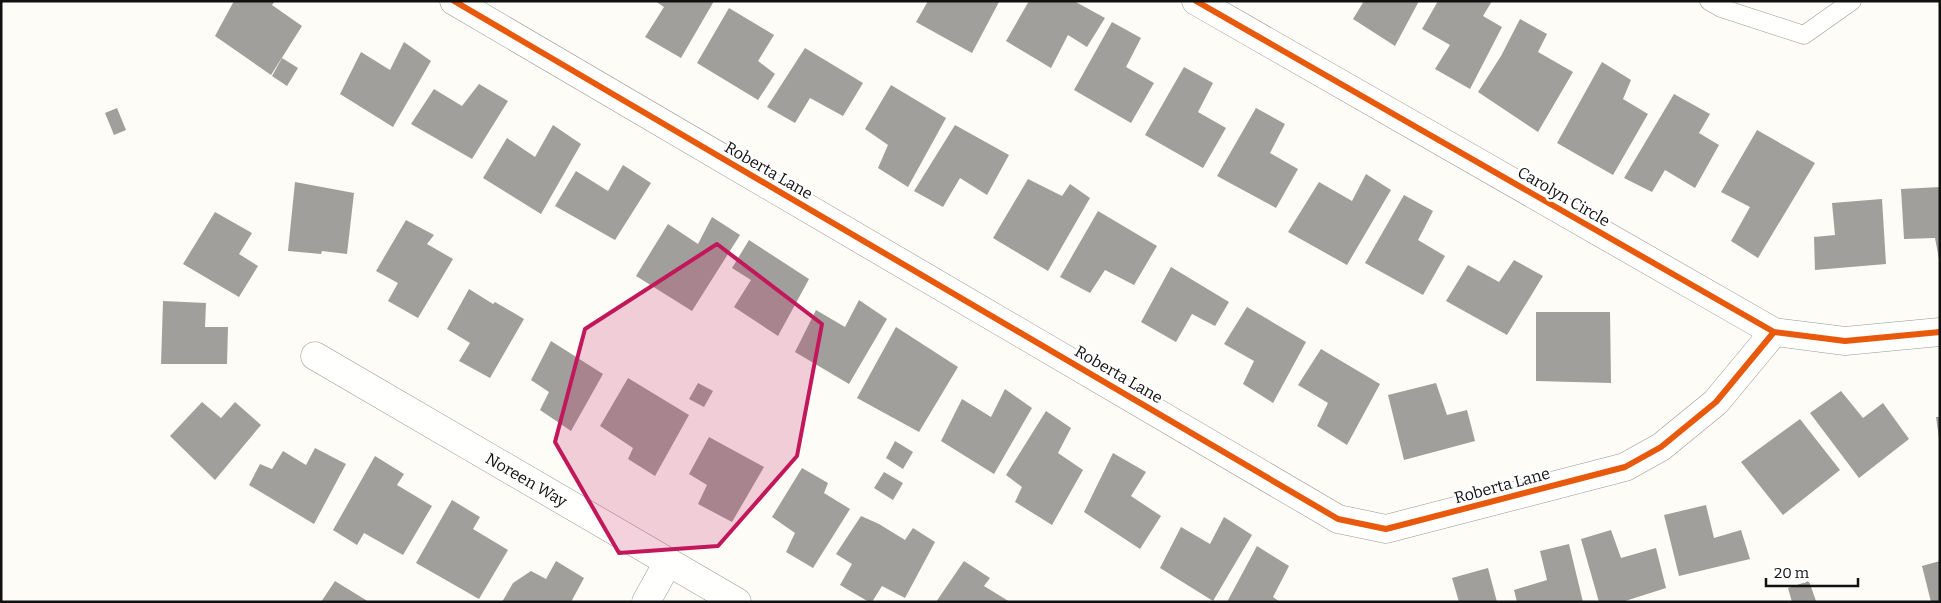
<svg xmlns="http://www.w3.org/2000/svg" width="1941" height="603" font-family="Bitter,serif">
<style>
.building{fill:#a19f9c}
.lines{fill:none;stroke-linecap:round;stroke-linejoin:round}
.service-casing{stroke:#979795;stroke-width:19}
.minor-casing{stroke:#979795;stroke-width:29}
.service{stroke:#fffffe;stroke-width:18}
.minor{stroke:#fffffe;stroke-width:28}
.cycleway-casing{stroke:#fff;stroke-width:9}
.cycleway{stroke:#e8590c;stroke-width:6}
.marked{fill:#c2185b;fill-opacity:0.2;stroke:#c2185b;stroke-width:4;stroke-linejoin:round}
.labels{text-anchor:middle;stroke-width:5;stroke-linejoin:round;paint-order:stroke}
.street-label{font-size:16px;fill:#111;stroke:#fff}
</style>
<rect width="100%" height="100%" fill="#fdfcf7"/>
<path class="building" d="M 234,1 L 275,1 L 272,5 L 302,26 L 271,75 L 215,36 Z
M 655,1 L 714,1 L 681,58 L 645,37 L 664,7 Z
M 928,1 L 998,1 L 999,2 L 972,53 L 916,22 Z
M 1029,1 L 1074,1 L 1105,18 L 1087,47 L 1068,35 L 1051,68 L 1006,41 Z
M 1364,1 L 1419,1 L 1395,46 L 1353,19 Z
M 1438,1 L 1492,1 L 1483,16 L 1502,27 L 1470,89 L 1435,69 L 1450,45 L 1422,29 Z
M 729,8 L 774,35 L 758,61 L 775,74 L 758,100 L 697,63 Z
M 1520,19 L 1547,34 L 1538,52 L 1573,72 L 1538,132 L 1478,92 L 1501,56 Z
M 1112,22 L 1141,38 L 1126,67 L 1154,83 L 1131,123 L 1074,90 Z
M 404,42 L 431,61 L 393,127 L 340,94 L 361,52 L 390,70 Z
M 805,48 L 863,83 L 843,116 L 810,98 L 795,123 L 767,107 Z
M 282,58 L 298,68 L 287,86 L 272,76 Z
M 1602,62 L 1631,80 L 1623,99 L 1648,114 L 1613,175 L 1557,143 Z
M 1184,67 L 1213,83 L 1198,112 L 1226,128 L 1203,168 L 1145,135 Z
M 479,84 L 508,101 L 472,159 L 411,124 L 434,89 L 462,106 Z
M 891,85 L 946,118 L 908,187 L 878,168 L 888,145 L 865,129 Z
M 1674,94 L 1710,114 L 1699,133 L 1719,145 L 1695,188 L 1665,170 L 1652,192 L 1624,178 Z
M 117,108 L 126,130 L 114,135 L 105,113 Z
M 1256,108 L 1285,124 L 1270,153 L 1298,169 L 1276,208 L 1217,176 Z
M 553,125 L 581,144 L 541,214 L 483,178 L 507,138 L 535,157 Z
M 955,125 L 1009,155 L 987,195 L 960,178 L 943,207 L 914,191 Z
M 1757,130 L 1815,163 L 1758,258 L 1731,241 L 1750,207 L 1721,192 Z
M 623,165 L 651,183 L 615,240 L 555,206 L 576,171 L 608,191 Z
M 1366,174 L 1391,190 L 1347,265 L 1288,232 L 1319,182 L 1352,201 Z
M 1028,179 L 1062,196 L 1070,184 L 1090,198 L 1048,271 L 993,238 Z
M 295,182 L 354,193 L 347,254 L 322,251 L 321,254 L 288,251 Z
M 1940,187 L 1940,259 L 1939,259 L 1935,238 L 1904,239 L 1901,189 Z
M 1404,195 L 1433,211 L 1418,240 L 1445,256 L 1423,295 L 1365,263 Z
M 1882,199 L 1886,264 L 1815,270 L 1814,237 L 1835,235 L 1832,203 Z
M 1098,211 L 1157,246 L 1134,285 L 1105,270 L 1090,293 L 1060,277 Z
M 215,212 L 252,233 L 239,254 L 258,266 L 239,297 L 183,264 Z
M 712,217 L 740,235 L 692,311 L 636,276 L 668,224 L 698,244 Z
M 406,220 L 434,235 L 427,244 L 453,259 L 418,318 L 388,301 L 398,283 L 376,271 Z
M 749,240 L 809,279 L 778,336 L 734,307 L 751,280 L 732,268 Z
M 1514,260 L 1543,276 L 1507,335 L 1446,301 L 1468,265 L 1499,282 Z
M 1171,267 L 1229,302 L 1215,326 L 1192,314 L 1176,342 L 1141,322 Z
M 469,289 L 493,304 L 495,302 L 524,319 L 490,378 L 459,361 L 470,343 L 447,329 Z
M 859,300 L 887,319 L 849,384 L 795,352 L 816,310 L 845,327 Z
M 163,301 L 206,303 L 205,327 L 228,327 L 227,364 L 161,364 Z
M 1247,307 L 1306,342 L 1273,403 L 1243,384 L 1254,361 L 1224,344 Z
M 1536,312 L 1610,312 L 1611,383 L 1536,381 Z
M 896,327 L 958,367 L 919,432 L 857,398 Z
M 551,341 L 603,374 L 571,431 L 540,410 L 549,392 L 531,380 Z
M 1321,349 L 1380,384 L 1347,445 L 1317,426 L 1328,403 L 1298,385 Z
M 628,378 L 689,415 L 655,476 L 628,459 L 633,448 L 600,426 Z
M 698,383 L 713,391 L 704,407 L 689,399 Z
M 1436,383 L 1447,415 L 1467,410 L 1475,441 L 1404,460 L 1388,395 Z
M 1005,389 L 1032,408 L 994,474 L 941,441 L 962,399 L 991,417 Z
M 1841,391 L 1863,418 L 1883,403 L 1909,439 L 1859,478 L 1810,413 Z
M 202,402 L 221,418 L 235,402 L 261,425 L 215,480 L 170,436 Z
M 1046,411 L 1071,428 L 1058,453 L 1083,470 L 1052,525 L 1015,502 L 1022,487 L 1006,475 Z
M 1936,417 L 1940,417 L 1940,438 L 1939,438 Z
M 1800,419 L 1840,470 L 1783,515 L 1741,462 Z
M 709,437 L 764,467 L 732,522 L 698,504 L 707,485 L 689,474 Z
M 895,441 L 913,452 L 903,469 L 886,458 Z
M 315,448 L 346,464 L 314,524 L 249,485 L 260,464 L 272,469 L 283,451 L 306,465 Z
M 1113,453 L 1146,472 L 1131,496 L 1161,516 L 1140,549 L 1084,512 Z
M 375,456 L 404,474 L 397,485 L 432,506 L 403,555 L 364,533 L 357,545 L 333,530 Z
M 802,468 L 828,483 L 824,493 L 850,509 L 813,568 L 786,552 L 795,533 L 772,517 Z
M 884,472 L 903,483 L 893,500 L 874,488 Z
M 452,500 L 480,517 L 473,529 L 508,550 L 479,599 L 416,563 Z
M 1706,505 L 1714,538 L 1741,530 L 1750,559 L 1679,576 L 1664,515 Z
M 861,516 L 879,524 L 905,540 L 913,528 L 935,542 L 905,598 L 882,586 L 872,602 L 869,602 L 840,585 L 852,564 L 836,554 Z
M 1224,517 L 1252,535 L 1213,601 L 1160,568 L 1181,527 L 1210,544 Z
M 1611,530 L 1621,558 L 1656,548 L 1666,588 L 1622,602 L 1599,602 L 1581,539 Z
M 1569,544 L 1583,602 L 1517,602 L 1514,590 L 1547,580 L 1540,551 Z
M 1257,546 L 1289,566 L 1273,597 L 1280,602 L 1227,602 Z
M 556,561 L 584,578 L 571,602 L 502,602 L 513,583 L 531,571 L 546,579 Z
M 964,561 L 990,578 L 984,586 L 1010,602 L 936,602 Z
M 1940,561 L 1940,602 L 1931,602 L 1922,566 Z
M 1488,568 L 1497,602 L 1459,602 L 1452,578 Z
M 335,581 L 369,602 L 321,602 Z
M 1809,581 L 1816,601 L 1792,602 L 1788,588 Z"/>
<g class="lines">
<g class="service-casing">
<path id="service" d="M 1709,1 L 1721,8 L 1804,35 L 1852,1"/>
</g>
<g class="minor-casing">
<g id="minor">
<path d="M 454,1 L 1338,519 L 1386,529 L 1625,467 L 1661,447 L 1716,402 L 1774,332"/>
<path d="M 1196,1 L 1774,332 L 1845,341 L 1940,332"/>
<path id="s1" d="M 315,356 L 737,602"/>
<path d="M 646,602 L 668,562"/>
</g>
</g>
<use href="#service" class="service"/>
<use href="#minor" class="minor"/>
<g class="cycleway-casing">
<path id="cycleway" d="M 454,1 L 1338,519 L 1386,529 L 1625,467 L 1661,447 L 1716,402 L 1774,332
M 1196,1 L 1774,332 L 1845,341 L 1940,332"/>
</g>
<use href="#cycleway" class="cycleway"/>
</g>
<path class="marked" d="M 717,244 L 822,324 L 797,456 L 718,546 L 619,553 L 555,442 L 585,329 Z"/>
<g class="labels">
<g class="street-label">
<text transform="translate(769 170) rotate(30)" y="6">Roberta Lane</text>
<text transform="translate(1564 196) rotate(30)" y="6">Carolyn Circle</text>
<text transform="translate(1119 374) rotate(30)" y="6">Roberta Lane</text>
<text dy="6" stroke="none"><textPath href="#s1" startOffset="245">Noreen Way</textPath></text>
<text transform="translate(1502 485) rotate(-15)" y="6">Roberta Lane</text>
</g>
</g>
<rect width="1941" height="603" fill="none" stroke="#111111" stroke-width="5"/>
<path d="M1766 578v8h92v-8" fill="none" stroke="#111111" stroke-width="2.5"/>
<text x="1774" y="578" font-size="15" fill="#111111" stroke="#ffffff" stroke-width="4" paint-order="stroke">20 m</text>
</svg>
